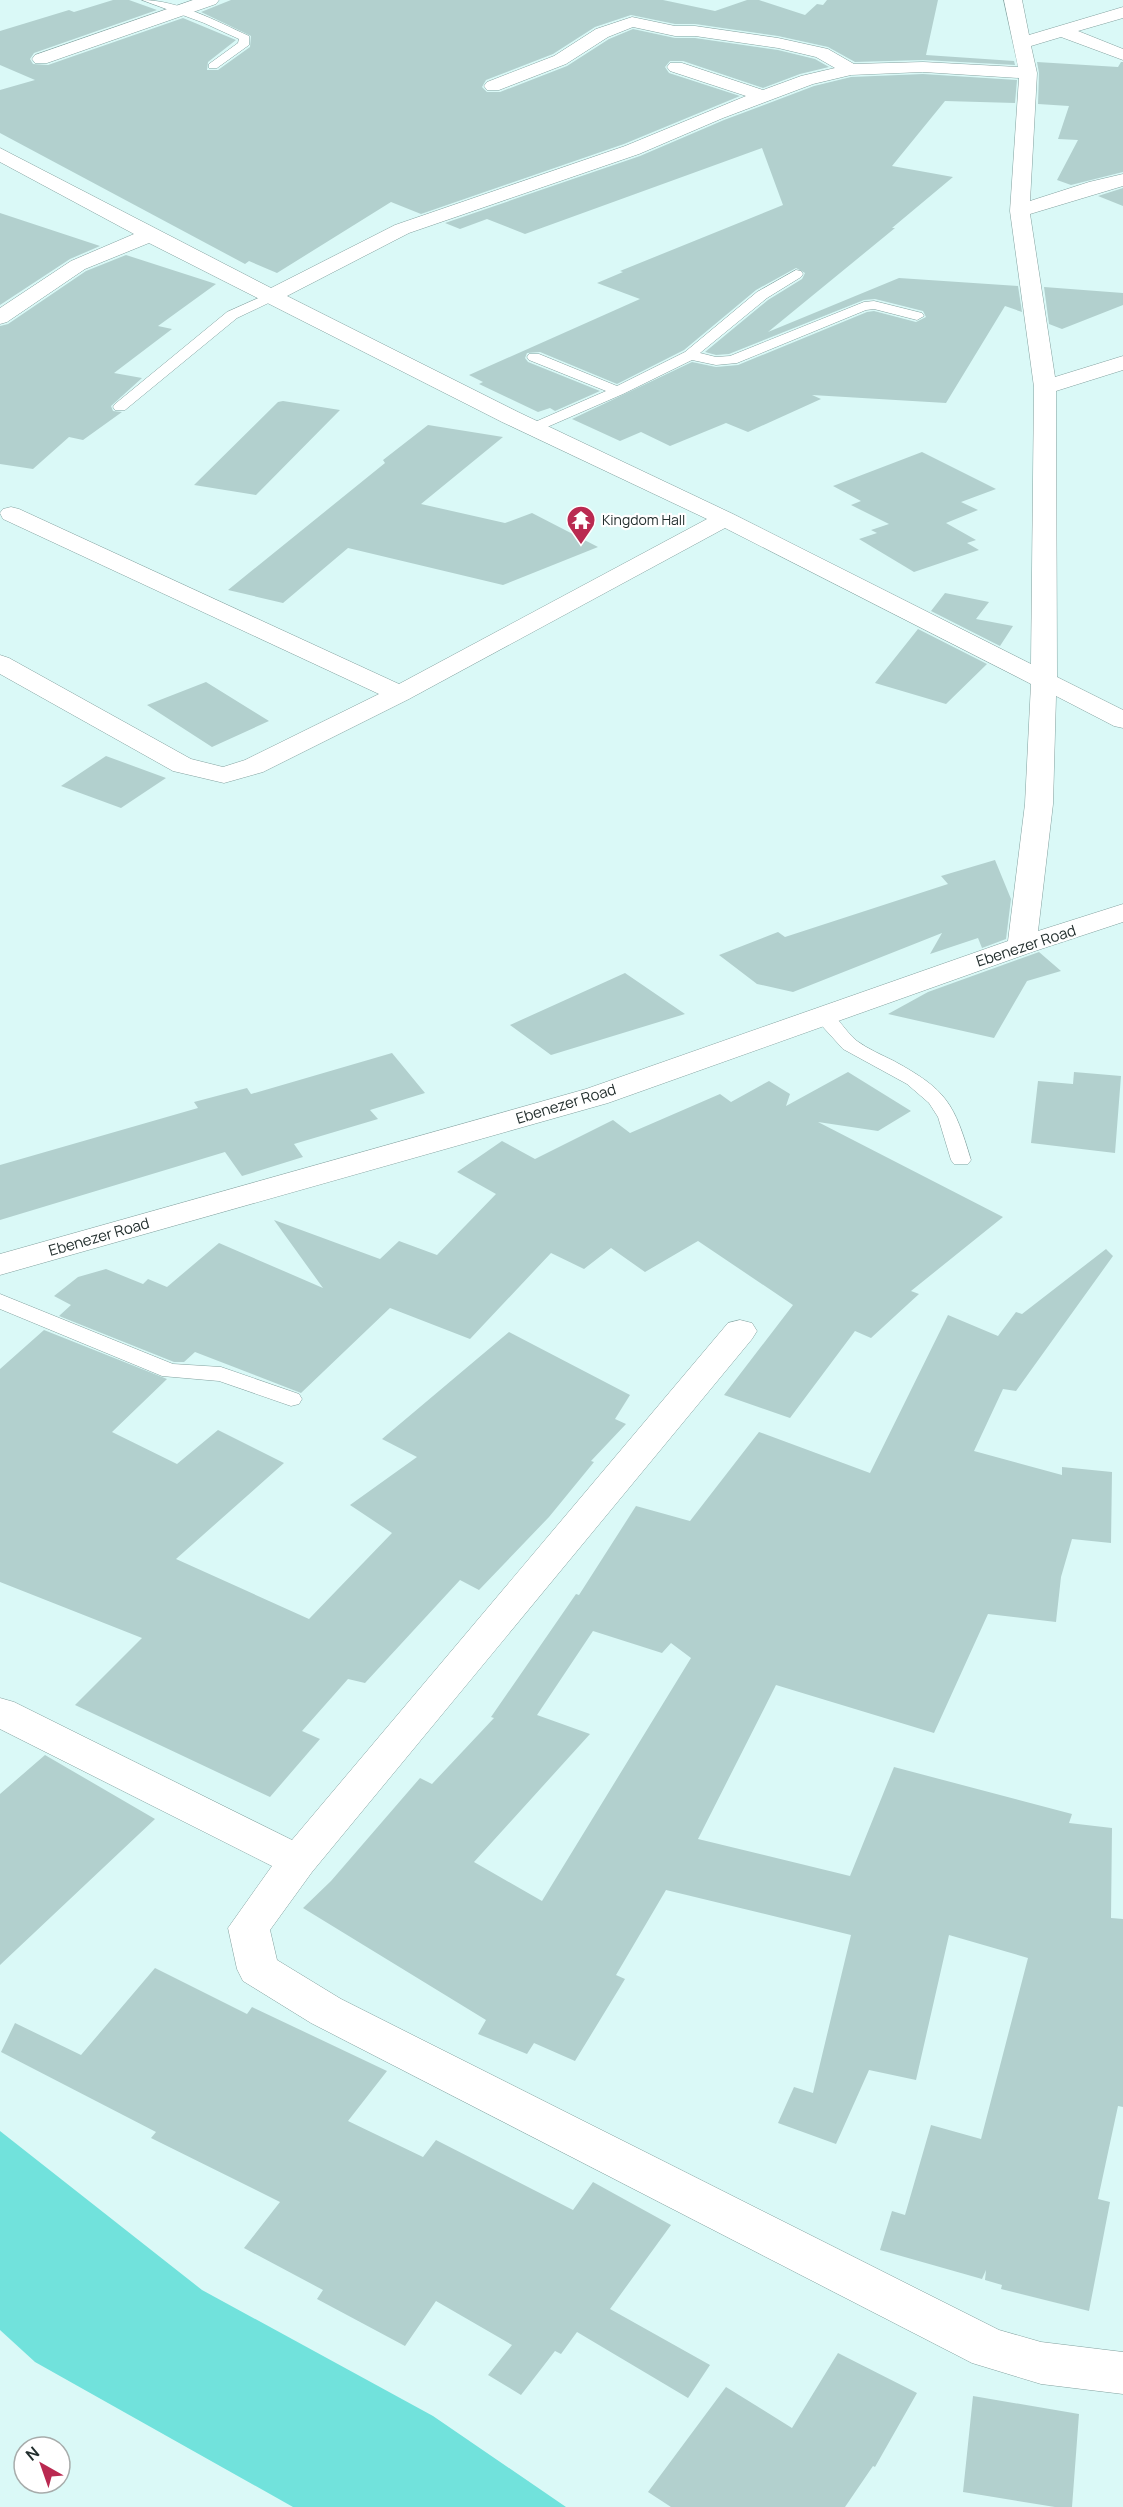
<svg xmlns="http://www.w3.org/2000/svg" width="1123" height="2507" font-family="Manrope,sans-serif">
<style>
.water{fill:#71e2dc}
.building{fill:#b2d0ce;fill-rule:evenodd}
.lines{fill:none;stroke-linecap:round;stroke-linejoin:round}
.lane-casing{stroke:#83a19f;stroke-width:1}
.street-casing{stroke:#83a19f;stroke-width:1}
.lane{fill:#fff;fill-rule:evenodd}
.street{fill:#fff;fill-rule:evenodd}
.labels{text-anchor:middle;stroke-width:4.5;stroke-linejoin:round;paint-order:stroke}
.far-poi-label{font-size:14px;fill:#232f2e;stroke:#fff;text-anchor:start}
.street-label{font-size:15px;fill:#232f2e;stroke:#fff}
</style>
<rect width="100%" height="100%" fill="#daf9f7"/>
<path class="water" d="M 0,2131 L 202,2290 L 433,2416 L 566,2507 L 293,2507 L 35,2362 L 0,2330 Z"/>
<path class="building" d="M 113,0 L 129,0 L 157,10 L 34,53 L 30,59 L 33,64 L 48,65 L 183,18 L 236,40 L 208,62 L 207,70 L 218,70 L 250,47 L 251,36 L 201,12 L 231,0 L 663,0 L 715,11 L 747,0 L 759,0 L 805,15 L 817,4 L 823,5 L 827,0 L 938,0 L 926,55 L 1014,61 L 1015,65 L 923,60 L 855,62 L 828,47 L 778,36 L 695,24 L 675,24 L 631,15 L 595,27 L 553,54 L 486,80 L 482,87 L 487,92 L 500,92 L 567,66 L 609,39 L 633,29 L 675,38 L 695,38 L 778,50 L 815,59 L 829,67 L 800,74 L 763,88 L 683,61 L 670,61 L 665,67 L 669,73 L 740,96 L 624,144 L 421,214 L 391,202 L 277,273 L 249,261 L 245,264 L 0,133 L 0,90 L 35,80 L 0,65 L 0,31 L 69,10 L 74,12 Z
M 1037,62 L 1118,67 L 1121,62 L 1123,62 L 1123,172 L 1071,185 L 1057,180 L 1078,140 L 1058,139 L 1069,106 L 1038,104 L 1039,73 Z
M 923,74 L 1017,80 L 1015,103 L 945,101 L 892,166 L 953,177 L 892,228 L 895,228 L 768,332 L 899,278 L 1018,286 L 1022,312 L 1005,306 L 946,403 L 812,395 L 821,399 L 748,432 L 726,423 L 670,446 L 641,432 L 620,441 L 572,419 L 692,362 L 716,367 L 738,365 L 867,312 L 874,311 L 916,322 L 926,317 L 923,311 L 875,299 L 864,300 L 729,354 L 716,355 L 705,352 L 768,300 L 802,279 L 805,273 L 796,268 L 756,290 L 684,350 L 617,384 L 540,352 L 527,353 L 525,358 L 528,362 L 600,391 L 555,411 L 550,408 L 538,412 L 479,384 L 483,382 L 469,375 L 640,299 L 597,283 L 623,272 L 620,271 L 783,205 L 762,148 L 525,234 L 487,219 L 460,229 L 445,223 L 640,156 L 724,120 L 814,86 L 851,77 Z
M 1123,188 L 1123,206 L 1098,196 Z
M 0,213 L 100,246 L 70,259 L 0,305 Z
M 126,255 L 216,284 L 158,326 L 172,329 L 114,373 L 142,378 L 111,406 L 113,411 L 122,412 L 83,440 L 69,437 L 33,469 L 0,464 L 0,326 L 8,324 L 86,271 Z
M 1044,287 L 1123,293 L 1123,305 L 1062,329 L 1049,324 Z
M 283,401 L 340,410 L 256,495 L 194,485 L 278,402 Z
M 428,425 L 503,437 L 421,504 L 505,523 L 532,513 L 598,547 L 503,585 L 348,548 L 283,603 L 228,590 L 385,463 L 383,460 Z
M 922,452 L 996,489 L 961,502 L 978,510 L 946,523 L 976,540 L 967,543 L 979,550 L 914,572 L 859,539 L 877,533 L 871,530 L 889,524 L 851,505 L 861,501 L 833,486 Z
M 945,593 L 989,602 L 976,619 L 1013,626 L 1000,646 L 931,611 Z
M 918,629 L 987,664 L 946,704 L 875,683 Z
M 206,682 L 269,721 L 212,747 L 147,705 Z
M 106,756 L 166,778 L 121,808 L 61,786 Z
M 995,860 L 1011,899 L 1006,939 L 982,948 L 978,938 L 930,954 L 942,933 L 793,992 L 757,984 L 719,955 L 778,932 L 785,937 L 948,884 L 941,876 Z
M 1039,952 L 1061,971 L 1027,981 L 994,1038 L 888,1014 L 928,992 Z
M 625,973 L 685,1014 L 551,1055 L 510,1025 Z
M 392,1053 L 425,1093 L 370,1110 L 378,1119 L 294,1144 L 303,1157 L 242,1176 L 225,1152 L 0,1220 L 0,1165 L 198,1108 L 194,1102 L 247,1088 L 251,1094 Z
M 848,1072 L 911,1111 L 878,1131 L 818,1122 L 1003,1217 L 911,1291 L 919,1294 L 871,1338 L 855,1331 L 790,1418 L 724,1395 L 793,1305 L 698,1241 L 645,1272 L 611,1248 L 584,1269 L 551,1253 L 470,1339 L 390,1308 L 301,1393 L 195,1352 L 184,1362 L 174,1362 L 59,1316 L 71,1305 L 54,1296 L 78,1277 L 106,1269 L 143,1284 L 148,1279 L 167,1287 L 219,1243 L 323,1288 L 274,1220 L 380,1259 L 399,1241 L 437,1255 L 496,1194 L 457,1172 L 502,1141 L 535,1159 L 613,1120 L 630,1133 L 720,1094 L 731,1102 L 769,1081 L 790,1094 L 786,1106 Z
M 1074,1072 L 1121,1076 L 1115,1153 L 1031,1143 L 1038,1081 L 1073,1084 Z
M 1106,1249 L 1113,1256 L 1016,1391 L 1003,1389 L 974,1451 L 1062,1475 L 1062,1467 L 1112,1472 L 1111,1543 L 1072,1539 L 1061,1577 L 1056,1622 L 988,1614 L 934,1733 L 776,1685 L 698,1839 L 850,1876 L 894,1767 L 1072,1814 L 1069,1823 L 1112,1828 L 1111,1918 L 1123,1919 L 1123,2107 L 1118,2106 L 1098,2199 L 1110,2202 L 1089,2311 L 1001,2289 L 1002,2285 L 985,2280 L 986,2270 L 982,2279 L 880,2250 L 892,2211 L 905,2215 L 931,2125 L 981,2139 L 1028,1958 L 949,1935 L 916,2080 L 869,2070 L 836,2144 L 778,2123 L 794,2087 L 813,2093 L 851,1935 L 666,1890 L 616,1975 L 625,1979 L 575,2061 L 534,2043 L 527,2054 L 478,2034 L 486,2020 L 303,1908 L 331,1881 L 420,1778 L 432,1784 L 494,1718 L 491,1717 L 576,1594 L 579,1595 L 636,1506 L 690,1521 L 759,1432 L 870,1473 L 948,1315 L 998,1336 L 1016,1312 L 1022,1314 ZM 593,1631 L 662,1653 L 671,1643 L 691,1658 L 542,1901 L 474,1862 L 590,1734 L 537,1715 Z
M 44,1330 L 167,1379 L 112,1432 L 177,1464 L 218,1430 L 284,1463 L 176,1559 L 309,1619 L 392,1533 L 350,1505 L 417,1457 L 382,1439 L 509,1332 L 630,1395 L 615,1419 L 626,1424 L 591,1461 L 594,1462 L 549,1517 L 479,1590 L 460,1580 L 365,1683 L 348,1679 L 302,1731 L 320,1739 L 270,1797 L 75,1705 L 142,1638 L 0,1582 L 0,1369 Z
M 45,1755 L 155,1819 L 0,1965 L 0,1794 Z
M 155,1968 L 247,2014 L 252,2007 L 387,2071 L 348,2121 L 423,2157 L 436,2140 L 573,2210 L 593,2182 L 671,2225 L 610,2309 L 710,2365 L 688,2398 L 577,2332 L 561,2354 L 555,2351 L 521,2395 L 488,2375 L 512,2345 L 436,2301 L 405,2346 L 317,2299 L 323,2290 L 244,2248 L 280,2202 L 151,2138 L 156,2132 L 1,2052 L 15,2023 L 81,2055 Z
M 838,2353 L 917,2393 L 875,2467 L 873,2466 L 845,2507 L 671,2507 L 648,2492 L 726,2387 L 792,2428 Z
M 973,2396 L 1079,2414 L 1072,2507 L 1055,2507 L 963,2492 Z"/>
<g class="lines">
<g class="lane-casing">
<path id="lane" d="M 142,0 C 178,0 216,21 249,36 L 249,45 L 217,68 L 209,68 L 209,64 L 238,43 L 239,39 L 204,23 Z
M 796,270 L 801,271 L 803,274 L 801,277 L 767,298 L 700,353 L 716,357 L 730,356 L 864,302 L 874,301 L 922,313 L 924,316 L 917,320 L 874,309 L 866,310 L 737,363 L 716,365 L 692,360 L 623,394 L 538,431 L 533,432 L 526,428 L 528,425 L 606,391 L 529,360 L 527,357 L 529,354 L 539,354 L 617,386 L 685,352 L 757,292 Z
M 272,292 L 277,293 L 279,296 L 277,299 L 237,318 L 125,410 L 115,410 L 113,407 L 115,404 L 227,312 Z
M 823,1010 C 838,1014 845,1032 857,1041 C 868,1049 882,1055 894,1061 C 947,1090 954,1103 971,1160 L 968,1164 L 954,1164 L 951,1160 L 938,1117 L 929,1103 L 907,1084 L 843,1049 L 813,1016 L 816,1012 Z
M 0,1294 L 173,1364 L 221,1367 L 299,1394 L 302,1399 L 299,1404 L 291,1406 L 219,1381 L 162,1376 L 0,1309 Z"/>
</g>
<g class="street-casing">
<path id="street" d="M 193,0 L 219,0 L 216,4 L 47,63 L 35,63 L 32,59 L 35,55 Z
M 1004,0 L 1022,0 L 1029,35 L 1123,7 L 1123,18 L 1078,31 L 1123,49 L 1123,60 L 1061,37 L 1031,46 L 1037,73 L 1030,201 L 1089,182 L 1123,174 L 1123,186 L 1030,214 L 1055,377 L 1123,356 L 1123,370 L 1056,391 L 1057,677 L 1123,710 L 1123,728 L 1114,726 L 1056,696 L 1053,804 L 1038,931 L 1123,904 L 1123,922 L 1032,952 L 608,1103 L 0,1275 L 0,1254 L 586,1089 L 1008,941 L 1025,804 L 1031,684 L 725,528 L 409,699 L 263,772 L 224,783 L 173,771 L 0,674 L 0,655 L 9,658 L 191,759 L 223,767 L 245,760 L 379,694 L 3,519 L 0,513 L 3,509 L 11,507 L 19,509 L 399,684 L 707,519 L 502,422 L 149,243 L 85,269 L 7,322 L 0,324 L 0,308 L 71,261 L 134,234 L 0,162 L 0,148 L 271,288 L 395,225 L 625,146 L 746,96 L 670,71 L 667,67 L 670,63 L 682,63 L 763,90 L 801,76 L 835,68 L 816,57 L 778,48 L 695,36 L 675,36 L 633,27 L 608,37 L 566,64 L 499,90 L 487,90 L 484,86 L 487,82 L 554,56 L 596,29 L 632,17 L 675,26 L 695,26 L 778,38 L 828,49 L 854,64 L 923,62 L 1018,67 ZM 923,72 L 1019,78 L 1010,211 L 1034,387 L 1031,664 L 733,514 L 518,412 L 287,296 L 409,233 L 639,154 L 723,118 L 813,84 L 851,75 Z
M 740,1320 L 752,1323 L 757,1331 L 752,1339 L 312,1872 L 270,1930 L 277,1960 L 341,1999 L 999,2330 L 1041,2342 L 1123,2352 L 1123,2394 L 1041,2384 L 972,2363 L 311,2023 L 243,1981 L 237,1969 L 228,1928 L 272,1866 L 0,1729 L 0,1698 L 14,1702 L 292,1840 L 728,1323 Z"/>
</g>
<use href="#lane" class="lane"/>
<use href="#street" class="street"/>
</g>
<defs>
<g id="temple-pin" transform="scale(1.5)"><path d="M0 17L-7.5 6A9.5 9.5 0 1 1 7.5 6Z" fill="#ba2a51" stroke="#fff"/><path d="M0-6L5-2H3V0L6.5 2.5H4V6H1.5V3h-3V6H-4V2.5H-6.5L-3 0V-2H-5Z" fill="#fff"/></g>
</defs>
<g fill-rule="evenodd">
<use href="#temple-pin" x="581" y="520"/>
</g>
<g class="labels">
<g class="far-poi-label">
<text x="602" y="525">Kingdom Hall</text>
</g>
<g class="street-label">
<text transform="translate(1026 946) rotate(-18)" y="5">Ebenezer Road</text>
<text transform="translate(566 1104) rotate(-17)" y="5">Ebenezer Road</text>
<text transform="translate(99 1237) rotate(-16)" y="5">Ebenezer Road</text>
</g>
</g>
<g transform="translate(42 2465) rotate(320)"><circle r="28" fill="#ffffff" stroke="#a7acab" stroke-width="1.5"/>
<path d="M0-4.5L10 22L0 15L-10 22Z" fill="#ba2a51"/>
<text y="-9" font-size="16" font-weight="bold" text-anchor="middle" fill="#232f2e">N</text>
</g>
</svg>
